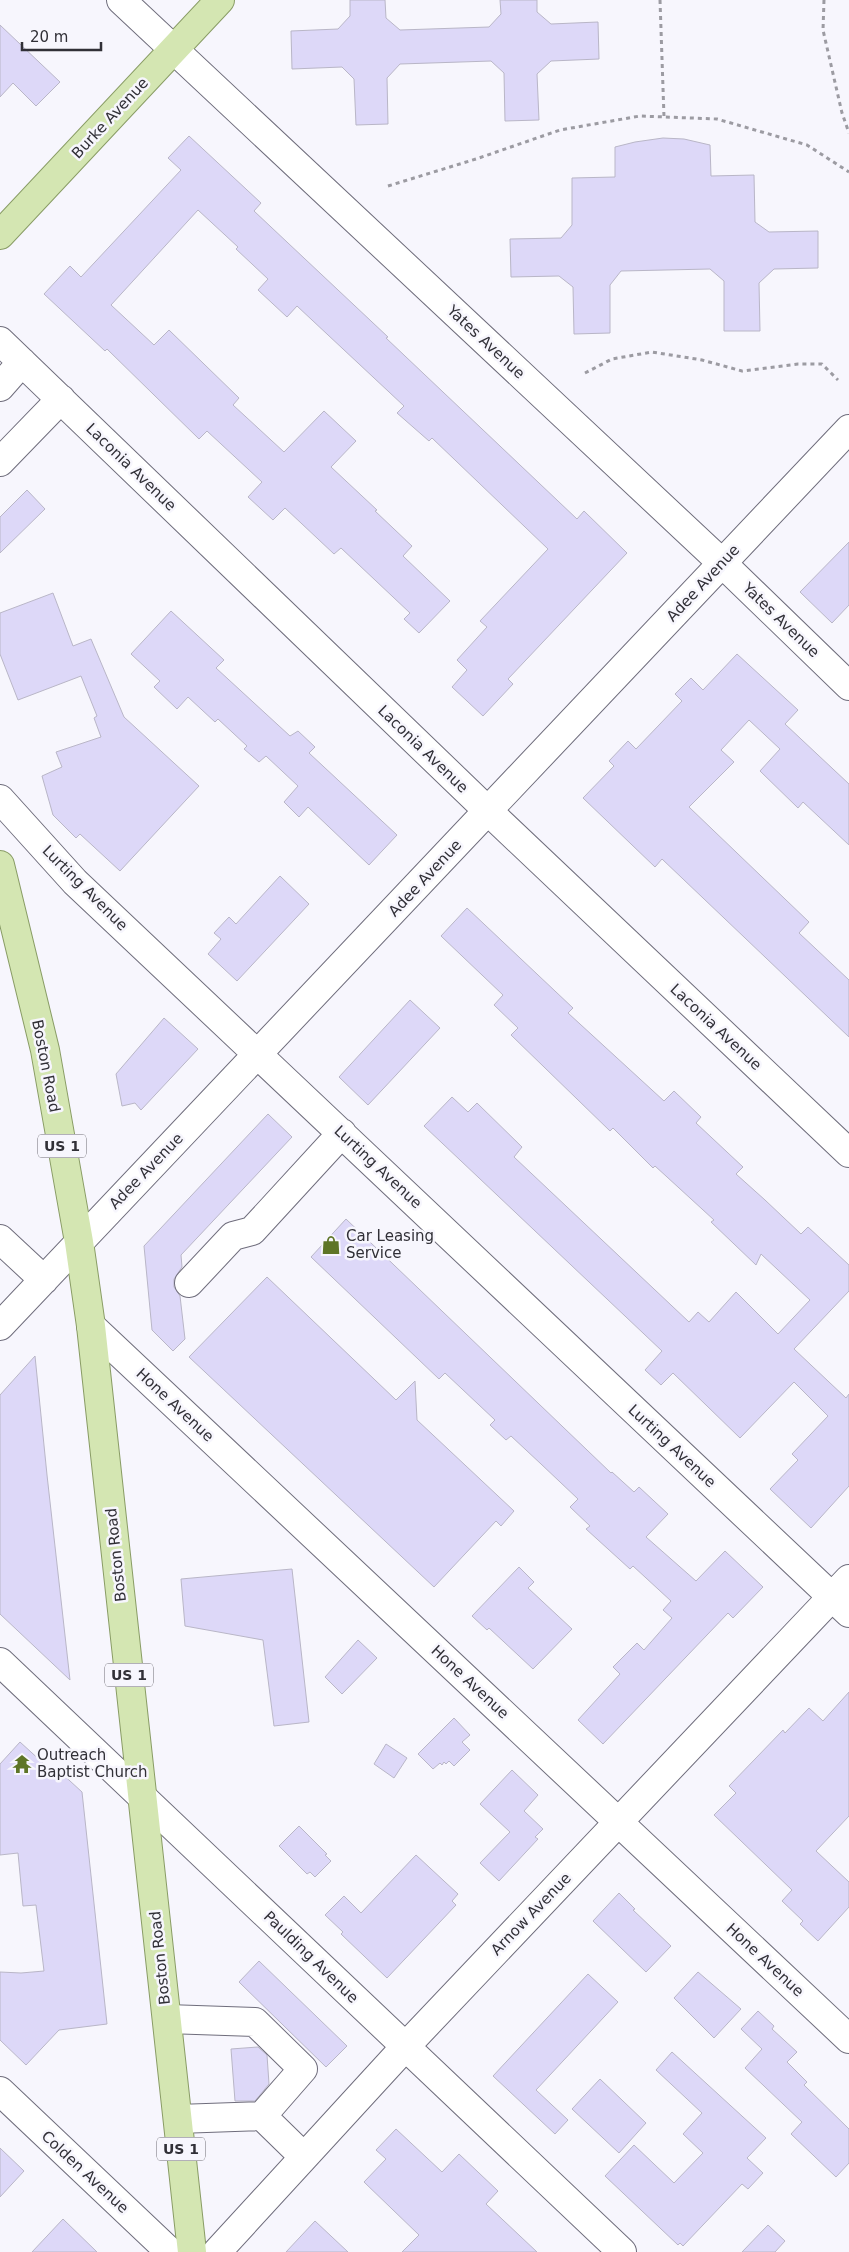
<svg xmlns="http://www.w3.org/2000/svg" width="849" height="2252" font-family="'DejaVu Sans',sans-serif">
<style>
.building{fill:#ddd8f8;stroke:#b9b6c7}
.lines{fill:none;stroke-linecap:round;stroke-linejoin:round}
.minor-casing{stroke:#6f6d7c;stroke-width:30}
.major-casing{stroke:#899c65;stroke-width:30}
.path{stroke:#9c9ba2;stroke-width:3;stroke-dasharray:4 4;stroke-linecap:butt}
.minor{stroke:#fff;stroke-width:28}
.major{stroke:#d4e6b2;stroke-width:28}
.labels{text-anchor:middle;stroke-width:5;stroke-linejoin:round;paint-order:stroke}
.shield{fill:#f7f6fd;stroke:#6c6b72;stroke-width:1}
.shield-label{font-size:14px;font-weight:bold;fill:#313037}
.street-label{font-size:15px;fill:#313037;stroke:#f7f6fd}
.poi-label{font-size:15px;fill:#313037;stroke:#f7f6fd;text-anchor:start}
</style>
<rect width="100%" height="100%" fill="#f7f6fd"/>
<path class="building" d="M 350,0 L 385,0 L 386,18 L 400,30 L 489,27 L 501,14 L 500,0 L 537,0 L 537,12 L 551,24 L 598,22 L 599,59 L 551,61 L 537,74 L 539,120 L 505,121 L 504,73 L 491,61 L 400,64 L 387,78 L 388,124 L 356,125 L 354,79 L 342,67 L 292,69 L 291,31 L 338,29 L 350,16 Z
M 0,25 L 60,82 L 36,106 L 13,83 L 0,97 Z
M 189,136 L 261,203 L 254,211 L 388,337 L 386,338 L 577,519 L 584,511 L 627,553 L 508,679 L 513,684 L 483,716 L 452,687 L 467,670 L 457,660 L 487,627 L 480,621 L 548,549 L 432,438 L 429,441 L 397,413 L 404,406 L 297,306 L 287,317 L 258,290 L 268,279 L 236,249 L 238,247 L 198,210 L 111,305 L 154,345 L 169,330 L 239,398 L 233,405 L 284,452 L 324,411 L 356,441 L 331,467 L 377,510 L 375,511 L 412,546 L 403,556 L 450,601 L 419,633 L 404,619 L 410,613 L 341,548 L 334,554 L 285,508 L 273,520 L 248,497 L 262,482 L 207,431 L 199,439 L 107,349 L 105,351 L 44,294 L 70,266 L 81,277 L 181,170 L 168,158 Z
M 663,138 L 684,139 L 710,145 L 711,176 L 754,175 L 755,222 L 769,232 L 818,231 L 818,268 L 774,269 L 759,283 L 760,331 L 724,331 L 724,281 L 710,269 L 621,271 L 610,285 L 610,333 L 574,334 L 573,287 L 559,276 L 511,277 L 510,239 L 561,238 L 572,225 L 572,178 L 615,177 L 615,147 L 635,142 Z
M 27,490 L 45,509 L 0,553 L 0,517 Z
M 849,542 L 849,605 L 832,623 L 800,592 Z
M 53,593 L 73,646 L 91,639 L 124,717 L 199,786 L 120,871 L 80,834 L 76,838 L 53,815 L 42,776 L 62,767 L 56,752 L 101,737 L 94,718 L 97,716 L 81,676 L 18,700 L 0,654 L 0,613 Z
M 171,611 L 224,660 L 216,668 L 290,736 L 298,731 L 315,747 L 309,753 L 397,835 L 369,865 L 308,807 L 299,817 L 284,802 L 298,786 L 266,756 L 259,762 L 244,749 L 247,746 L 218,719 L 215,722 L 188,697 L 177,709 L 154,687 L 160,681 L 131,654 Z
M 737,654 L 798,710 L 785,724 L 849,784 L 849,845 L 803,802 L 798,808 L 760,771 L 780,749 L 749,720 L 721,750 L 734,762 L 689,807 L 809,922 L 799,933 L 849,980 L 849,1037 L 662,859 L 655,867 L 583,798 L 614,766 L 609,761 L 628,741 L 636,749 L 682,701 L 675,694 L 691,678 L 703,690 Z
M 280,876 L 309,904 L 237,981 L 208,954 L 221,939 L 214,933 L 229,917 L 236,924 Z
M 467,908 L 573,1008 L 568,1013 L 664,1101 L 674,1091 L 701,1117 L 696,1123 L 743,1167 L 736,1174 L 765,1200 L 801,1234 L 808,1227 L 849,1265 L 849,1291 L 794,1349 L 846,1398 L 849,1394 L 849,1486 L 811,1528 L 770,1489 L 798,1460 L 792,1454 L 828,1416 L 794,1382 L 740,1438 L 673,1373 L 661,1385 L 645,1370 L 662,1351 L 424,1126 L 452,1097 L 468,1112 L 477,1103 L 522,1147 L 514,1157 L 689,1322 L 698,1312 L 709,1322 L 736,1292 L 778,1334 L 810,1300 L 761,1254 L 756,1265 L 711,1222 L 714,1220 L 655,1166 L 653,1168 L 613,1128 L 610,1131 L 511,1035 L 518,1028 L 494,1005 L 503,995 L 441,936 Z
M 410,1000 L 440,1028 L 368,1105 L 339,1077 Z
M 164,1018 L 198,1049 L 141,1110 L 135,1103 L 122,1106 L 116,1074 Z
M 268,1114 L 292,1137 L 181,1255 L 182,1267 L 174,1279 L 174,1287 L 180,1296 L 185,1339 L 173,1351 L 152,1330 L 144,1246 Z
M 346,1219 L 611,1473 L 612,1472 L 634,1492 L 639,1487 L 668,1514 L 646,1537 L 696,1581 L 725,1551 L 763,1587 L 733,1618 L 728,1613 L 603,1744 L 578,1720 L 620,1674 L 613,1667 L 637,1643 L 644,1650 L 672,1618 L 663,1610 L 671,1601 L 633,1566 L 630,1569 L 586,1529 L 590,1526 L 570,1507 L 578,1499 L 541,1464 L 511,1436 L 506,1440 L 490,1425 L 495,1420 L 445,1373 L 439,1379 L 311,1257 Z
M 267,1277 L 396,1400 L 415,1381 L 417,1420 L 514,1511 L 501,1526 L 496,1521 L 434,1587 L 189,1357 Z
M 35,1356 L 47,1475 L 70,1680 L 0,1614 L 0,1395 Z
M 519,1567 L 534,1582 L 528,1588 L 572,1629 L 533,1669 L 489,1628 L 487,1630 L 472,1616 Z
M 292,1569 L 309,1722 L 274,1726 L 263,1640 L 185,1626 L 181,1579 Z
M 358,1640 L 377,1658 L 342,1694 L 325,1677 Z
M 849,1692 L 849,1816 L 816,1851 L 849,1882 L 849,1907 L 818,1941 L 800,1924 L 803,1921 L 782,1901 L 792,1890 L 714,1815 L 736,1793 L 729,1786 L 783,1730 L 785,1733 L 809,1708 L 823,1721 Z
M 454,1718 L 470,1735 L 462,1742 L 470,1750 L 454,1766 L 449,1761 L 446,1764 L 444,1762 L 442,1765 L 440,1763 L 433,1769 L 418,1754 Z
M 20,1742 L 54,1773 L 57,1769 L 82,1792 L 107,2024 L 59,2030 L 26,2065 L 0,2040 L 0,1972 L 21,1973 L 44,1971 L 36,1905 L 23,1906 L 18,1853 L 0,1855 L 0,1764 Z
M 386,1744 L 407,1758 L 394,1778 L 374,1764 Z
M 512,1770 L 538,1795 L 524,1811 L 543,1829 L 535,1837 L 538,1839 L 499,1881 L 480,1863 L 510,1832 L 480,1804 Z
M 299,1826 L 327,1854 L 325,1855 L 331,1861 L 315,1877 L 310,1872 L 307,1874 L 279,1846 Z
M 416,1855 L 458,1894 L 452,1901 L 456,1905 L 387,1978 L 341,1934 L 343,1932 L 325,1915 L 344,1896 L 361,1913 Z
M 619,1893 L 635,1909 L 633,1910 L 671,1946 L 646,1972 L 593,1921 Z
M 259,1961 L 347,2046 L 326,2067 L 239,1982 Z
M 698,1972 L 741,2009 L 714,2038 L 674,1998 Z
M 588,1974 L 618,2002 L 536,2090 L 568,2120 L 555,2134 L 493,2076 Z
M 758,2011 L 774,2026 L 772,2029 L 797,2052 L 787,2062 L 807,2082 L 804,2085 L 849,2129 L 849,2163 L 836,2177 L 791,2134 L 802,2122 L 745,2068 L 762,2049 L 741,2029 Z
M 258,2047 L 267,2055 L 269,2084 L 255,2101 L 235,2101 L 231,2049 Z
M 672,2052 L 766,2138 L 747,2158 L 763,2173 L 748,2189 L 742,2184 L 683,2246 L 680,2243 L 678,2245 L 605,2176 L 634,2145 L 674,2183 L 703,2153 L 683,2134 L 702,2113 L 656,2070 Z
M 600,2079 L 646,2123 L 619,2153 L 572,2109 Z
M 396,2129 L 442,2172 L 459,2154 L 498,2191 L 486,2204 L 537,2252 L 402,2252 L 419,2235 L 364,2182 L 386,2159 L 376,2150 Z
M 0,2148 L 24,2171 L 0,2197 Z
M 63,2219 L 97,2252 L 32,2252 Z
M 315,2221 L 348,2252 L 286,2252 Z
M 768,2225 L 785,2241 L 775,2252 L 742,2252 Z"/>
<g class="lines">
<g class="minor-casing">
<path id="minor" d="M 121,0 L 722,563 L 849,686
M 0,341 L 488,811 L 849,1153
M 0,387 L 22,362
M 0,462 L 61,399
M 0,799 L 75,882 L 849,1613
M 0,1239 L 44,1280
M 189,1283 L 233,1236 L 252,1231 L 342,1133
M 0,1326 L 849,429
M 91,1326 L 849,2039
M 0,1662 L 622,2252
M 167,2019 L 255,2022 L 303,2069 L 262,2116 L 178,2119
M 0,2091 L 170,2252
M 262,2116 L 304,2157
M 217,2252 L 405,2047 L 849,1579"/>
</g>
<g class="major-casing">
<path id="major" d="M 0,235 L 220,0
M 0,865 L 45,1050 L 79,1242 L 91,1326 L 192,2252"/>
</g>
<path class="path" d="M 660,0 L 664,117
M 824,0 L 823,30 L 842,113 L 849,133
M 388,186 L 476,159 L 560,130 L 640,116 L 717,119 L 807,145 L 849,172
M 585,373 L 612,359 L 652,352 L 702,360 L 742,371 L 798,364 L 822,364 L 838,380"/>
<use href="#minor" class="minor"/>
<use href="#major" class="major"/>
</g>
<defs>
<g id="shop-bare" transform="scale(1.5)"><path d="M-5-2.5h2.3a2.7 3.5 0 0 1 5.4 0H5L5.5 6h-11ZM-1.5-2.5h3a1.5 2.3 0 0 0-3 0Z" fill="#5e7527" stroke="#f7f6fd" stroke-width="2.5" paint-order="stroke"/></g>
<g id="temple-bare" transform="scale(1.5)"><path d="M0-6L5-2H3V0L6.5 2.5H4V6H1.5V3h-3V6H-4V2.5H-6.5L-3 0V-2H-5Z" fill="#5e7527" stroke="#f7f6fd" stroke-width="2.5" paint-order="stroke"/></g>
</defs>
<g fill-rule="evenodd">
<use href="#shop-bare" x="331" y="1245"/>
<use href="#temple-bare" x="22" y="1764"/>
</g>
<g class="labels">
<g class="shield">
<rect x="38" y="1134.5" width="48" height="23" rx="4"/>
<rect x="105" y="1663.5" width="48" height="23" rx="4"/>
<rect x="157" y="2137.5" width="48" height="23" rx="4"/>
</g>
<g class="shield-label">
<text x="62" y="1151">US 1</text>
<text x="129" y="1680">US 1</text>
<text x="181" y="2154">US 1</text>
</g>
<g class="street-label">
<text transform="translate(110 118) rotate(-47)" y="5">Burke Avenue</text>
<text transform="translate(486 342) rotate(43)" y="5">Yates Avenue</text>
<text transform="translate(131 467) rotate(44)" y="5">Laconia Avenue</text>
<text transform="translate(703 583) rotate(-47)" y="5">Adee Avenue</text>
<text transform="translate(781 620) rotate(44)" y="5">Yates Avenue</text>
<text transform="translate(423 749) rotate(44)" y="5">Laconia Avenue</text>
<text transform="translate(425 878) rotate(-47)" y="5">Adee Avenue</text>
<text transform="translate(85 888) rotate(45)" y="5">Lurting Avenue</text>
<text transform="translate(716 1027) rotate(43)" y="5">Laconia Avenue</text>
<text transform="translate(46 1066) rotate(79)" y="5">Boston Road</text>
<text transform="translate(378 1167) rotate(43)" y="5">Lurting Avenue</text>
<text transform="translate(146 1171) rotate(-46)" y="5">Adee Avenue</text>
<text transform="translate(175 1405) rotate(43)" y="5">Hone Avenue</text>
<text transform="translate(672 1446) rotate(43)" y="5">Lurting Avenue</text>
<text transform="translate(116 1555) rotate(-96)" y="5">Boston Road</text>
<text transform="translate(470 1682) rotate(43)" y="5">Hone Avenue</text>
<text transform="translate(531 1914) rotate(-46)" y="5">Arnow Avenue</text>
<text transform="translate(311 1957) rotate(44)" y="5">Paulding Avenue</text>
<text transform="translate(160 1958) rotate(-96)" y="5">Boston Road</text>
<text transform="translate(765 1960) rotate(43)" y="5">Hone Avenue</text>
<text transform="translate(85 2172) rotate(43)" y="5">Colden Avenue</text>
</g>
<g class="poi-label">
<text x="346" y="1241">Car Leasing<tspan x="346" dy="17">Service</tspan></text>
<text x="37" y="1760">Outreach<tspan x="37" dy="17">Baptist Church</tspan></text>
</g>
</g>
<path d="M22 42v8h79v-8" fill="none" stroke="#313037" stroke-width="2.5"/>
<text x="30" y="42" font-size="15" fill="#313037" stroke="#f7f6fd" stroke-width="4" paint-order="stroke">20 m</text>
</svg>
